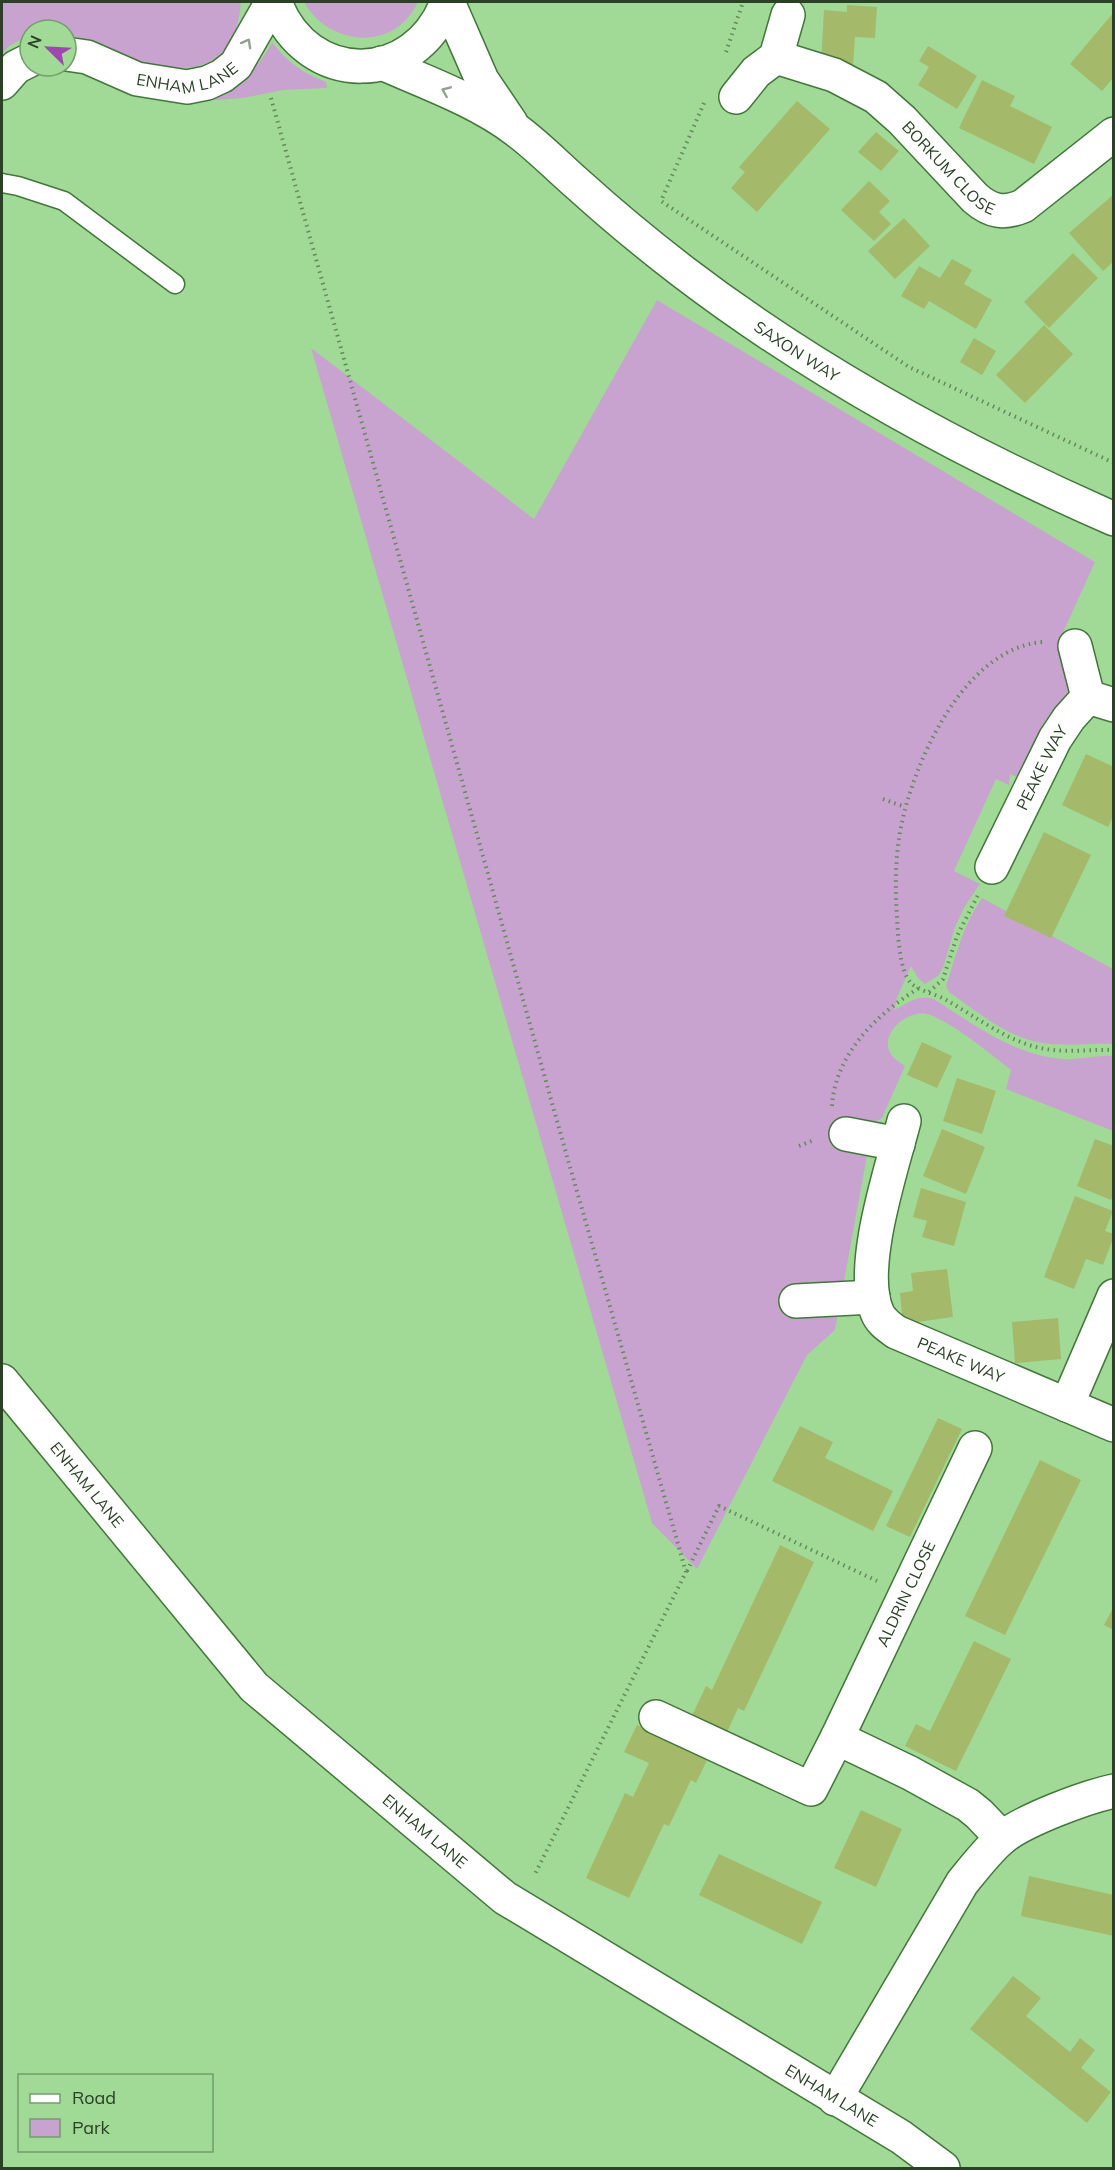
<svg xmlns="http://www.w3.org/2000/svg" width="1115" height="2170" font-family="Mulish,sans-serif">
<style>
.green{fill:#c9a3cf}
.building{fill:#a4b969}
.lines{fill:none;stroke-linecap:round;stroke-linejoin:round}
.service-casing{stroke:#42773a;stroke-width:21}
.minor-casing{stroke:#42773a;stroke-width:36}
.tertiary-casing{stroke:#42773a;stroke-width:36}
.path{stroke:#638a5c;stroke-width:4;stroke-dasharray:1.5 4.5;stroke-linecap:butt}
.service{stroke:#fff;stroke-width:18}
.minor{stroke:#fff;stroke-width:33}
.tertiary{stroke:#fff;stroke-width:33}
.oneway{stroke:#94a092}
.labels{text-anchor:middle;stroke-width:4.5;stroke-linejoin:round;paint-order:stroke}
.street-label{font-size:16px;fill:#2a4126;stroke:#a1da97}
</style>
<rect width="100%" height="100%" fill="#a1da97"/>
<path class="green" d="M 2,2 L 241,2 C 237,54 209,75 158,66 C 126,61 98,41 66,34 L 66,30 L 30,30 L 30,34 L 8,47 L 2,54 Z
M 304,2 L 418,2 C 395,52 329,47 304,2 Z
M 272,42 C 287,62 303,73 326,82 L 327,88 L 283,90 L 243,98 L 203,101 C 235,89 256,73 272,42 Z
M 657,300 L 1095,562 L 1057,646 L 1062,646 L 1069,687 L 1068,692 L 1044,722 L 1017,777 L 1010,774 L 1009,785 L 996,779 L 954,871 L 980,884 L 965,906 L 955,927 L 943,968 L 938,976 L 925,984 L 918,978 L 911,966 L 897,998 L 894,1010 C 911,1002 914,995 934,999 C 973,1024 1015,1056 1063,1059 C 1080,1060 1097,1055 1113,1056 L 1113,1131 L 1006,1089 L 1011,1070 C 993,1056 947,1018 926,1014 C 909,1010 882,1031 889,1050 C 892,1058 898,1061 905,1066 L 882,1118 L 873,1123 L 835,1330 L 807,1355 L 697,1569 L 652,1523 L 311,348 L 534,519 Z
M 982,898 L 1113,969 L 1113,1044 C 1086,1043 1056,1048 1029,1040 C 1000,1031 973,1009 949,992 L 946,986 C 956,955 963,925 982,898 Z"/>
<path class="building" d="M 847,5 L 877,7 L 875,38 L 855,37 L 853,66 L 821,63 L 824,10 L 847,12 Z
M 1114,12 L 1114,77 L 1102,91 L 1070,64 Z
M 928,46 L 977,76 L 957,109 L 918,85 L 929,67 L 919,61 Z
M 982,80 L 1015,96 L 1010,106 L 1052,127 L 1034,164 L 959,128 Z
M 797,101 L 830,129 L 757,212 L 731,188 L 745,172 L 739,167 Z
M 876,132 L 899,151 L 881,171 L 858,152 Z
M 869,181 L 890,201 L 879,212 L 891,224 L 874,241 L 841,210 Z
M 1114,194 L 1114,261 L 1103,271 L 1069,233 Z
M 904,218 L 930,246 L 895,279 L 868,251 Z
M 1073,253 L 1098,278 L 1049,328 L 1024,302 Z
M 952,259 L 972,270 L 964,284 L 992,300 L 976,329 L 929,301 L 924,309 L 901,296 L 919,266 L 940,278 Z
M 1044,325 L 1073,354 L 1025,403 L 996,375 Z
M 974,338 L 996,351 L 982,375 L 960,362 Z
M 1086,754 L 1114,767 L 1114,815 L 1108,827 L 1062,805 Z
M 1044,832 L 1091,855 L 1051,938 L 1004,916 Z
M 922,1042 L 952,1056 L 937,1088 L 907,1075 Z
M 957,1078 L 996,1091 L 982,1134 L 943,1121 Z
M 942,1129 L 985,1147 L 966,1194 L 923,1176 Z
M 1095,1139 L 1114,1146 L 1114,1193 L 1111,1200 L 1077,1186 Z
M 921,1188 L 966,1202 L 954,1246 L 922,1237 L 927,1221 L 913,1217 Z
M 1075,1196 L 1113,1211 L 1105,1231 L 1114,1234 L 1114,1236 L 1103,1265 L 1086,1259 L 1074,1289 L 1044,1277 Z
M 947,1269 L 953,1317 L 903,1324 L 900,1293 L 913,1291 L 911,1273 Z
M 1058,1318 L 1061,1359 L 1015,1363 L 1012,1322 Z
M 938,1418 L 962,1429 L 910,1537 L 886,1526 Z
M 800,1426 L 833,1442 L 825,1458 L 893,1491 L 873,1531 L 772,1481 Z
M 1040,1460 L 1081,1480 L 1005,1635 L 965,1616 Z
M 780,1545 L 814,1562 L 744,1711 L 738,1708 L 723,1741 L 688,1724 L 706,1686 L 712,1690 Z
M 1114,1606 L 1114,1630 L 1104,1625 Z
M 974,1641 L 1011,1659 L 956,1771 L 905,1746 L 916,1724 L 930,1731 Z
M 637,1725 L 708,1758 L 696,1783 L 691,1780 L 669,1826 L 664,1824 L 629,1898 L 586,1878 L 625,1793 L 633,1797 L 649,1763 L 624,1752 Z
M 861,1810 L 902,1829 L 876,1887 L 834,1868 Z
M 719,1854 L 822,1902 L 802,1944 L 699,1895 Z
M 1029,1876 L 1114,1895 L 1114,1936 L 1021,1916 Z
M 1013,1976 L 1041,1998 L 1026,2016 L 1070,2052 L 1080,2038 L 1095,2050 L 1081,2068 L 1111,2092 L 1087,2123 L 970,2029 Z"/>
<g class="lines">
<g class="service-casing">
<path id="service" d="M 2,183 L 18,186 L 64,201 L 175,284"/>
</g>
<g class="minor-casing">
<g id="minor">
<path id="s1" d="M 66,54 L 87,57 L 137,79 L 187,87 L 207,83 L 222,76 L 236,65 L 272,2"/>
<path id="s2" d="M 776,57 L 834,75 L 876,97 L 902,120 L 975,198 C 991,212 1004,214 1023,206 L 1114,134"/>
<path d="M 2,83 L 16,67 L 30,60"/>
<path d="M 736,97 L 756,72 L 776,57 L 788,15"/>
<path d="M 1075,646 L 1088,697"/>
<path id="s3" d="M 992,867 L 1055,739 L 1069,718 L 1088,697 L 1114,705"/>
<path id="s4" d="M 904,1121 C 892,1168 858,1267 877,1312 C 881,1322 888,1326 896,1332 L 1114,1425"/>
<path d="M 846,1134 L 898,1144"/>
<path d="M 796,1301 L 873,1297"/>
<path id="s5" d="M 2,1381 L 254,1687 L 505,1898 L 901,2137 L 943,2168"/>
<path d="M 1067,1405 L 1114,1296"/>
<path d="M 656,1717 L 811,1789 L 837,1738 L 910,1773 L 968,1805 L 979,1814 L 1002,1838"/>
<path id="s6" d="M 837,1738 L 975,1448"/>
<path d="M 835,2099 L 962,1883 C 974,1868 987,1851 1002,1838 C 1024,1820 1086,1797 1114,1791"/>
</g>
</g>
<g class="tertiary-casing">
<g id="tertiary">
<path d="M 275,2 C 307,88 415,87 447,2"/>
<path d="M 448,2 L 482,80 L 511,123"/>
<path id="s7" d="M 382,63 C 427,83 476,100 516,130 C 539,147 559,168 581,187 C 613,216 647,244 682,271 C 814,372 961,452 1114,519"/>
</g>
</g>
<path class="path" d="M 726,52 L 743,2
M 271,98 L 566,1153 L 686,1572 L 534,1876
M 704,103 L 661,201 L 909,367 L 1114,463
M 1042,642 C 964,649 914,761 901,827 C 895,857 895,887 897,917 C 898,935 899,970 911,983 C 920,992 937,994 948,1001 C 976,1017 1005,1039 1036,1047 C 1062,1054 1088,1049 1114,1050
M 883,799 L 905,807
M 929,992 L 943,979 L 957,936 L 978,895
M 832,1106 C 835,1054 877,1014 919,988
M 799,1146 L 814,1140
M 687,1571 L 719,1506 L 877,1581"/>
<use href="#service" class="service"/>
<use href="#minor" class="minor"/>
<use href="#tertiary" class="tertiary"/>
</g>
<defs><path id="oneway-chevron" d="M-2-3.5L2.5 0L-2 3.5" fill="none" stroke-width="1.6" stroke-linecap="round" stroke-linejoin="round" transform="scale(1.5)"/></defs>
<g class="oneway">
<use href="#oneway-chevron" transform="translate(247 43) rotate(-61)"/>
<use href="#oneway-chevron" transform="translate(446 91) rotate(-157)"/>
</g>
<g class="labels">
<g class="street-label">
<text dy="6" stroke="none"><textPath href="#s1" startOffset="128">ENHAM LANE</textPath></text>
<text dy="6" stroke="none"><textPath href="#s2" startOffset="210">BORKUM CLOSE</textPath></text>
<text dy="6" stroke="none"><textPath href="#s7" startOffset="508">SAXON WAY</textPath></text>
<text dy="6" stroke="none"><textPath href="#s3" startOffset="111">PEAKE WAY</textPath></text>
<text dy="6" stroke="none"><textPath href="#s4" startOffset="294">PEAKE WAY</textPath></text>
<text dy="6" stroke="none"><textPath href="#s5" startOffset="134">ENHAM LANE</textPath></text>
<text dy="6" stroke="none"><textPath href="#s6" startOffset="160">ALDRIN CLOSE</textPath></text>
<text dy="6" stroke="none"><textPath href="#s5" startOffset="620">ENHAM LANE</textPath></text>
<text dy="6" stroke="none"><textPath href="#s5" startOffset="1106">ENHAM LANE</textPath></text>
</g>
</g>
<rect width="1115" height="2170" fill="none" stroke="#2a4126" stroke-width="6"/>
<rect x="18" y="2074" width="195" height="78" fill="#a1da97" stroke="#719d6a" stroke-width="1.5"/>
<rect x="30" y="2094" width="30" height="9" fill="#ffffff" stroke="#719d6a" stroke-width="1.5"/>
<text x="72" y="2104" font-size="18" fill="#2a4126">Road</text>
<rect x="30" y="2119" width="30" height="18" fill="#c9a3cf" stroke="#719d6a" stroke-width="1.5"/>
<text x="72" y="2134" font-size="18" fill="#2a4126">Park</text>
<g transform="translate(48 48) rotate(294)"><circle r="28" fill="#a1da97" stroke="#719d6a" stroke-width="1.5"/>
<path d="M0-4.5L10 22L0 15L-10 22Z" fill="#a046b1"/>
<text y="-9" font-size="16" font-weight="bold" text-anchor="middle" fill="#2a4126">N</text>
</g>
</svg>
